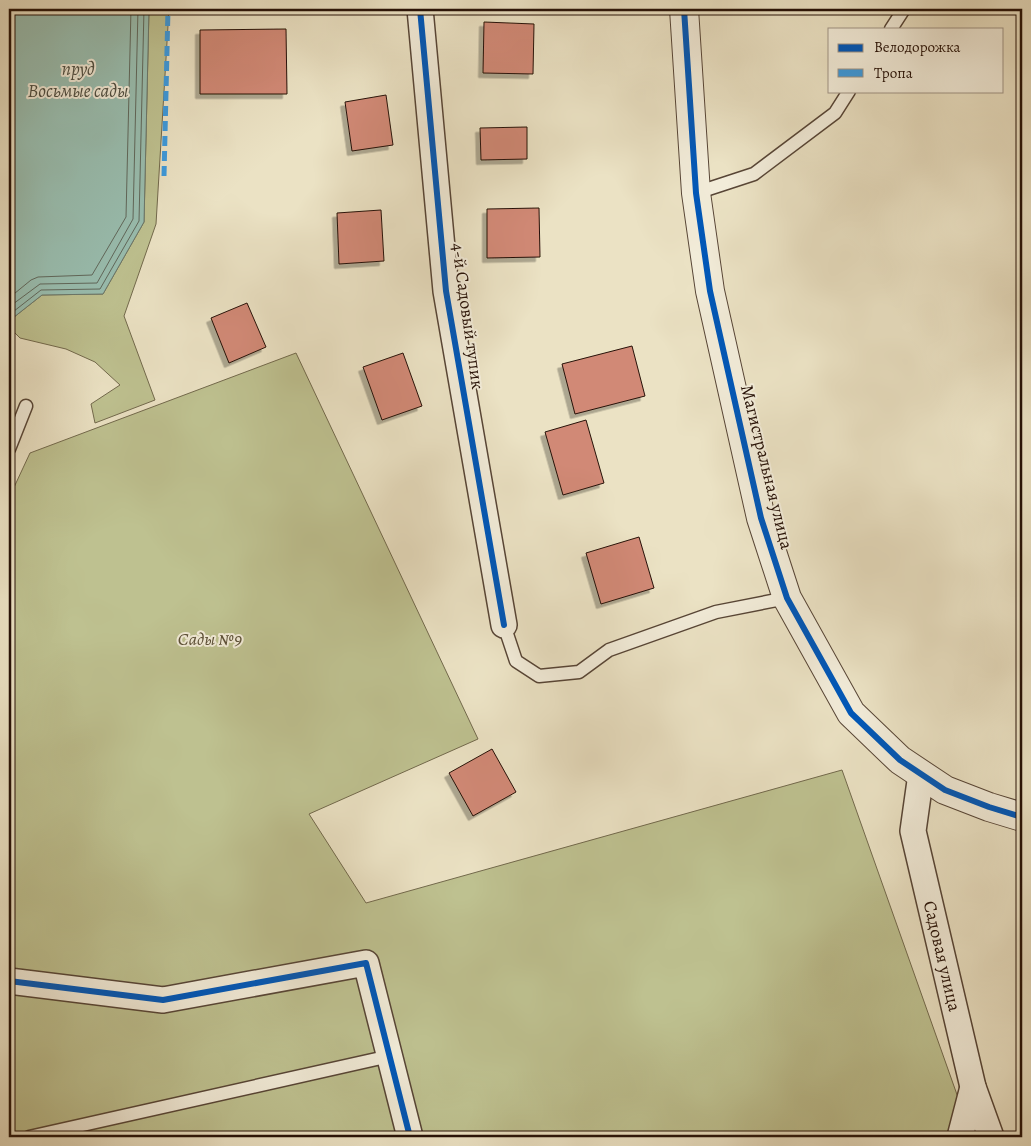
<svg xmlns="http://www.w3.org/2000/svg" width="1031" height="1146" font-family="Alegreya,serif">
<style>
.green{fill:#bec190;stroke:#72694c}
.water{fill:#99beb0;stroke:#6b796c}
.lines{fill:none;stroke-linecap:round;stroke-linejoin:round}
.shore{stroke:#60685c;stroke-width:1}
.building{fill:#d18976;stroke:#261107;filter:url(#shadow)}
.service-casing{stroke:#574536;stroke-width:15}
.minor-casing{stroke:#574536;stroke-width:28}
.tertiary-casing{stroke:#574536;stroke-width:30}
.service{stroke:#f2ecd9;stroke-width:12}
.minor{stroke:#f2ecd9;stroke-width:25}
.tertiary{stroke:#f2ecd9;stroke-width:28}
.quiet{stroke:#3c9add;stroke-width:5;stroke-dasharray:10 5;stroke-linecap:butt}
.cycleway-casing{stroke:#f2ecd9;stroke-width:9}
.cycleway{stroke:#0057b8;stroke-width:6}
.labels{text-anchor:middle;stroke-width:4;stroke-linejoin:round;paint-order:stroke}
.street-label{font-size:18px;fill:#261107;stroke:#f2ecd9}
.park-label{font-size:18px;font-style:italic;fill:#5b4f37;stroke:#f2ecd9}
.water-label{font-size:19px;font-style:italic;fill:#4e4e42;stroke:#f2ecd9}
</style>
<defs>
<filter id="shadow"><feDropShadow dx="-4.5" dy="4.5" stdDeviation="0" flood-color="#0004"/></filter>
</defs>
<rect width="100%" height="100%" fill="#ebe2c4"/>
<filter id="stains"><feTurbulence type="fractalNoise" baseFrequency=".004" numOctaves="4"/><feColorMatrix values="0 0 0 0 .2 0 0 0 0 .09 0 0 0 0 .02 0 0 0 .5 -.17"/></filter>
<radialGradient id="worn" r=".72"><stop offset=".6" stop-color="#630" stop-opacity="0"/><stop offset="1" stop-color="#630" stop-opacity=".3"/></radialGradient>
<path class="green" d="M 149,9 L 169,9 L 156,224 L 124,316 L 155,400 L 95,423 L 91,404 L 120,385 L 95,362 L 66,349 L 20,338 L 9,327 L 9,321 L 42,295 L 103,294 L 144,222 Z
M 296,353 L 478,739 L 309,814 L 366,903 L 842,770 L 972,1137 L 9,1137 L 9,498 L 30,453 Z"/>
<path class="water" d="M 9,9 L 149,9 L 144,222 L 103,294 L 42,295 L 9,321 Z"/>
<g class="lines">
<path class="shore" d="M 9,298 L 31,280 L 38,277 L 92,275 L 126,217 L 131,9
M 9,307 L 40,284 L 97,283 L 133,219 L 138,9
M 9,315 L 41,290 L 100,289 L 139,221 L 144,9"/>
</g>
<path class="building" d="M 484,22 L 534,24 L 533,74 L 483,73 Z
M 286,29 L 287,94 L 200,94 L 200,30 Z
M 386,95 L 393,145 L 352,151 L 345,102 Z
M 527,127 L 527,159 L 481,160 L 480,128 Z
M 539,208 L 540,257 L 487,258 L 487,209 Z
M 381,210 L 384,261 L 339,264 L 337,213 Z
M 247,303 L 266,347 L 229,363 L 211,318 Z
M 632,346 L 645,396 L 575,414 L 562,364 Z
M 403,353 L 422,406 L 382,420 L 363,367 Z
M 586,420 L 604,483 L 563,495 L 545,432 Z
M 639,537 L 654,588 L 601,604 L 586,553 Z
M 492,749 L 516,792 L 473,816 L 449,773 Z"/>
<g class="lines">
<g class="service-casing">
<path id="service" d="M 891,29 L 904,9
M 696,193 L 754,174 L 835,113 L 849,91
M 9,449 L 26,406
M 504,625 L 516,661 L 539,676 L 579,672 L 609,650 L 716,612 L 787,598
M 29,1137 L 390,1056"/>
</g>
<g class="minor-casing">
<g id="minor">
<path d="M 420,9 L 446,291 L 504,625"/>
<path id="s1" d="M 921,774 L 913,831 L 973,1087 L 991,1137"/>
<path d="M 9,981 L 163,1000 L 366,963 L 410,1137"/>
<path d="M 960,1137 L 973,1087"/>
</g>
</g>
<g class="tertiary-casing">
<path id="tertiary" d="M 684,9 L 696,193 L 710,291 L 761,518 L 787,598 L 851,713 L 900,760 L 945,790 L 989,807 L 1022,817"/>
</g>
<use href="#service" class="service"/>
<use href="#minor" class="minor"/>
<use href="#tertiary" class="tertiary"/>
<path class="quiet" d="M 164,176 L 168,9"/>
<g class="cycleway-casing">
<path id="cycleway" d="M 420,9 L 446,291 L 504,625
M 684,9 L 696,193 L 710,291 L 761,518 L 787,598 L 851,713 L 900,760 L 945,790 L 989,807 L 1022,817
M 9,981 L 163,1000 L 366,963 L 410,1137"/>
</g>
<use href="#cycleway" class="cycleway"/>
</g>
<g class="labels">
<g class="street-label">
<text transform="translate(468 316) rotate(82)" y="6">4-й Садовый тупик</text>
<text transform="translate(767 467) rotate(76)" y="6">Магистральная улица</text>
<text dy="6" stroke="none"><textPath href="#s1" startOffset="186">Садовая улица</textPath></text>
</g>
<g class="park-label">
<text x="210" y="645">Сады №9</text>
</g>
<g class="water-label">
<text x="78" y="75">пруд<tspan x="78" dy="22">Восьмые сады</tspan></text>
</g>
</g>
<rect width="1031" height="1146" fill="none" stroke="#ebe2c4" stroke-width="30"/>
<rect x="10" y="10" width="1011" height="1126" fill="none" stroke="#261107" stroke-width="2.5"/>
<rect x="15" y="15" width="1001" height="1116" fill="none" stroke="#261107"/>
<rect x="828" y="28" width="175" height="65" fill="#f2ecd9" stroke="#a09485"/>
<rect x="838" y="44" width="25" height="8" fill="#0057b8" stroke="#a09485"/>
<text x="874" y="52" font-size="15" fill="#261107">Велодорожка</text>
<rect x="838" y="69" width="25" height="8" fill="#3c9add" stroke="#a09485"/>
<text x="874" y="78" font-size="15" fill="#261107">Тропа</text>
<rect width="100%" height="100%" filter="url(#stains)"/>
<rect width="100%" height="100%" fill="url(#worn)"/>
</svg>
